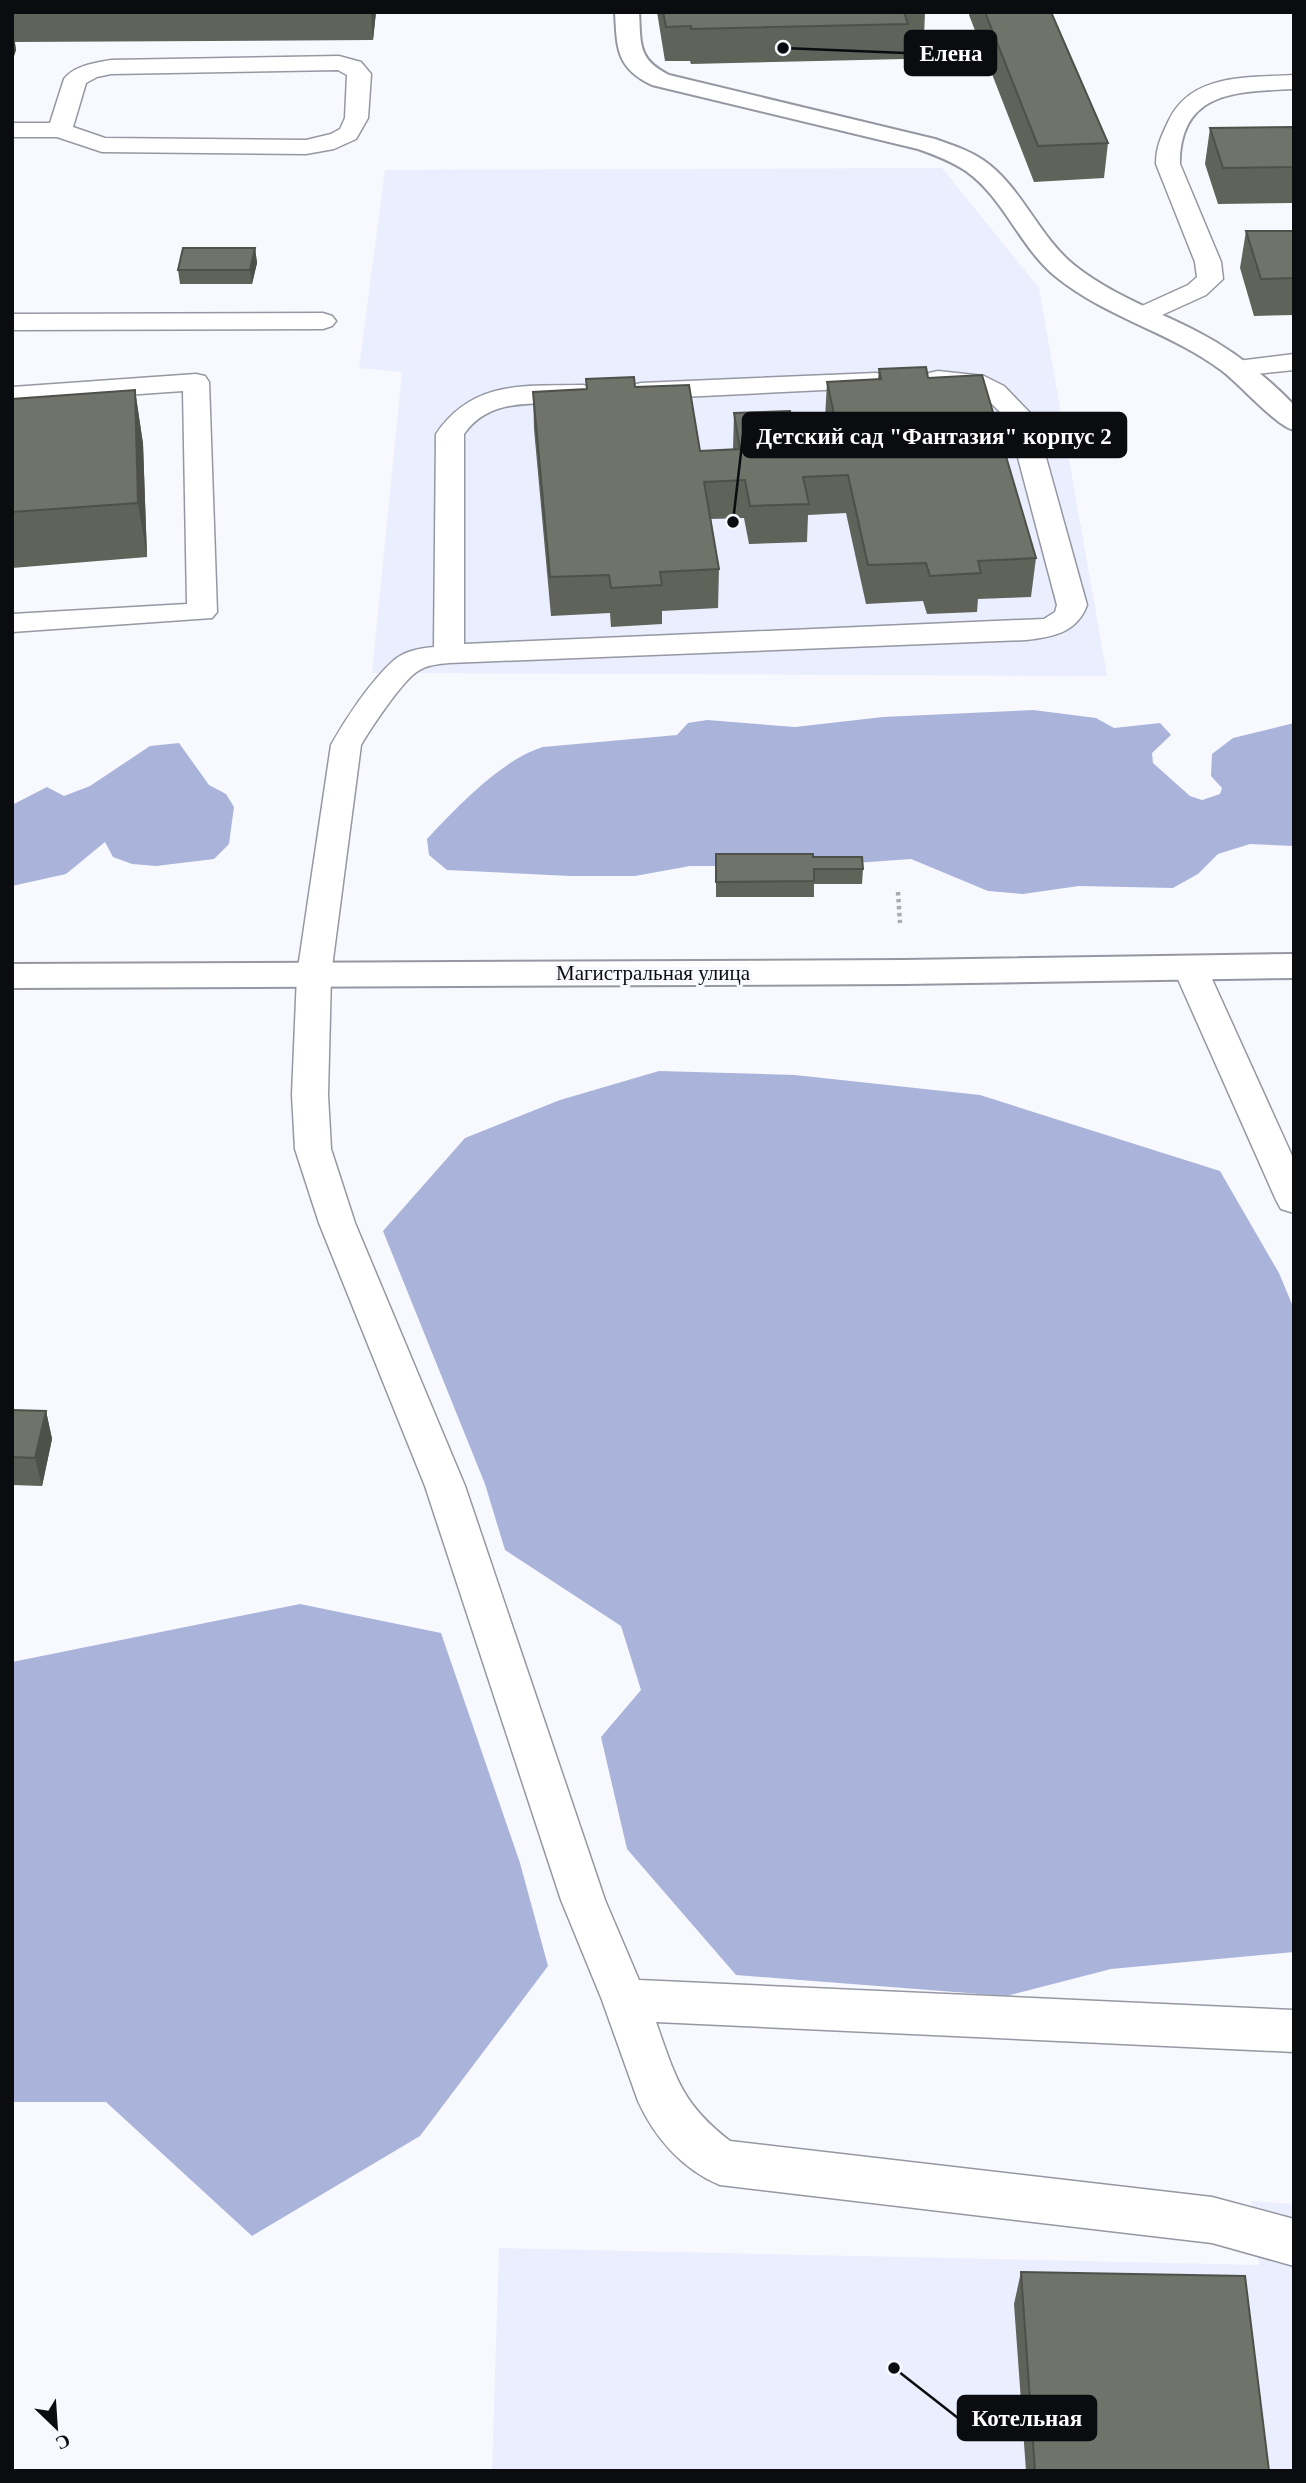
<svg xmlns="http://www.w3.org/2000/svg" width="1306" height="2483" font-family="'Times New Roman',serif">
<style>
.built{fill:#eaeefe}
.forest{fill:#aab4da}
.lines{fill:none;stroke-linecap:round;stroke-linejoin:round}
.service-casing{stroke:#9598a2;stroke-width:3}
.minor-casing{stroke:#9598a2;stroke-width:4}
.secondary-casing{stroke:#9598a2;stroke-width:4}
.path{stroke:#aaabb0;stroke-width:4.5;stroke-dasharray:3.5 3.5;stroke-linecap:butt}
.service{fill:#fff;fill-rule:evenodd}
.minor{fill:#fff;fill-rule:evenodd}
.secondary{fill:#fff;fill-rule:evenodd}
.wall{fill:#5f635a}
.shaded-wall{fill:#4e504a}
.building{fill:#6f7369;stroke:#4e504a;stroke-width:2}
.labels{text-anchor:middle;stroke-width:6;stroke-linejoin:round;paint-order:stroke}
.street-label{font-size:21px;fill:#0b0c10;stroke:#f8f9fe}
.leader{fill:none;stroke:#0b0c10;stroke-width:2.5}
.callout-dot{fill:#0b0c10;stroke:#f8f9fe;stroke-width:2.5}
.callout{fill:#0b0c10;stroke:#0b0c10;stroke-width:2.5}
.callout-label{font-size:23px;text-anchor:middle;font-weight:bold;fill:#fff}
</style>
<rect width="100%" height="100%" fill="#f8f9fe"/>
<path class="built" d="M 942,168 L 1039,288 L 1107,676 L 372,673 L 402,372 L 359,368 L 385,170 Z
M 1251,2201 L 1294,2204 L 1294,2471 L 492,2471 L 499,2248 L 1259,2265 Z"/>
<path class="forest" d="M 1033,710 L 1096,718 L 1114,728 L 1160,723 L 1171,735 L 1152,753 L 1153,763 L 1190,796 L 1202,800 L 1220,794 L 1222,788 L 1211,776 L 1212,754 L 1233,738 L 1294,723 L 1294,846 L 1250,844 L 1218,854 L 1198,874 L 1173,888 L 1079,886 L 1023,894 L 988,891 L 911,859 L 814,866 L 690,866 L 635,876 L 570,876 L 447,870 L 429,855 L 427,839 C 456,808 502,759 543,747 L 677,735 L 688,723 L 707,720 L 795,727 L 883,717 Z
M 179,743 L 209,785 L 226,794 L 234,807 L 229,844 L 214,859 L 156,866 L 132,864 L 113,857 L 105,842 L 66,874 L 12,886 L 12,805 L 47,787 L 64,796 L 90,786 L 150,746 Z
M 659,1071 L 795,1075 L 980,1095 L 1220,1171 L 1279,1273 L 1294,1309 L 1294,1952 L 1111,1969 L 1006,1996 L 736,1975 L 627,1849 L 601,1737 L 641,1690 L 621,1626 L 505,1550 L 485,1484 L 383,1231 L 465,1138 L 560,1100 Z
M 300,1604 L 441,1633 L 520,1863 L 548,1966 L 420,2136 L 252,2236 L 106,2102 L 12,2102 L 12,1662 Z"/>
<g class="lines">
<g class="service-casing">
<path id="service" d="M 339,56 L 361,62 L 371,74 L 368,118 L 356,139 L 334,149 L 306,154 L 102,152 L 57,137 L 12,137 L 12,123 L 50,123 L 64,79 C 75,65 95,63 111,60 ZM 338,70 L 347,75 L 345,118 L 340,129 L 331,134 L 306,140 L 105,138 L 73,127 L 86,83 L 97,77 L 111,74 Z
M 1294,75 L 1294,89 C 1238,92 1180,90 1180,164 L 1221,262 L 1223,279 L 1206,295 L 1151,320 L 1142,323 L 1133,320 L 1129,315 L 1133,310 L 1188,285 L 1197,277 L 1195,262 L 1156,164 C 1156,147 1161,137 1168,122 C 1190,73 1247,78 1294,75 Z
M 323,313 L 332,316 L 336,321 L 332,326 L 323,329 L 12,330 L 12,314 Z
M 1294,354 L 1294,370 L 1238,376 L 1229,374 L 1225,368 L 1229,362 Z
M 938,371 L 984,376 L 1004,386 L 1035,418 L 1087,605 C 1077,633 1052,637 1026,640 L 449,663 C 438,664 427,665 418,671 C 402,681 371,728 361,745 L 331,975 L 328,1095 L 331,1149 L 355,1223 L 465,1486 L 605,1900 L 639,1980 L 1294,2010 L 1294,2052 L 656,2022 C 676,2078 681,2103 730,2141 L 1212,2197 L 1294,2219 L 1294,2266 L 1212,2243 L 720,2185 C 683,2170 654,2137 638,2101 L 602,2000 L 561,1900 L 425,1486 L 319,1223 L 295,1149 L 292,1095 L 297,975 L 331,745 C 346,718 370,682 393,661 C 404,651 420,648 434,647 L 436,434 C 473,380 524,386 583,385 L 592,387 L 596,393 L 592,399 C 548,410 495,390 464,434 L 464,644 L 1044,619 L 1055,612 L 1057,605 L 1008,420 L 986,398 L 969,390 L 929,385 L 925,379 L 929,373 Z
M 876,373 L 885,375 L 889,381 L 885,387 L 641,399 L 632,397 L 628,391 L 632,385 L 641,383 Z
M 196,374 L 205,376 L 209,382 L 217,612 L 212,618 L 12,632 L 12,614 L 187,604 L 183,391 L 12,403 L 12,387 Z
M 1190,957 L 1202,960 L 1207,968 L 1294,1160 L 1294,1213 L 1281,1209 L 1276,1200 L 1173,968 L 1178,960 Z"/>
</g>
<g class="minor-casing">
<path id="minor" d="M 615,12 L 639,12 C 641,44 637,59 669,75 L 935,139 C 952,145 968,150 983,160 C 1022,187 1038,236 1074,265 C 1110,294 1155,310 1196,331 C 1233,350 1265,375 1294,405 L 1294,430 C 1276,426 1240,384 1221,370 C 1170,332 1105,317 1055,276 C 1019,246 1004,198 966,171 C 951,161 935,155 918,149 L 652,85 C 616,68 617,48 615,12 Z"/>
</g>
<g class="secondary-casing">
<path id="secondary" d="M 1294,954 L 1294,978 L 904,984 L 12,988 L 12,964 L 904,960 Z"/>
</g>
<path class="path" d="M 898,892 L 900,923"/>
<use href="#service" class="service"/>
<use href="#minor" class="minor"/>
<use href="#secondary" class="secondary"/>
</g>
<path class="wall" d="M 12,12 L 376,12 L 373,40 L 15,42 L 16,50 L 12,62 Z
M 657,12 L 925,12 L 924,37 L 907,38 L 905,59 L 691,64 L 690,61 L 665,61 Z
M 970,12 L 1051,12 L 1108,143 L 1104,178 L 1034,182 L 969,15 Z
M 1294,127 L 1294,203 L 1218,204 L 1205,164 L 1210,128 Z
M 1246,231 L 1294,231 L 1294,315 L 1254,316 L 1240,268 Z
M 255,248 L 257,263 L 252,284 L 180,284 L 178,270 Z
M 879,369 L 928,378 L 1036,558 L 1031,597 L 978,599 L 977,612 L 927,614 L 923,601 L 866,604 L 846,513 L 808,515 L 807,542 L 749,544 L 744,518 L 711,519 L 719,569 L 718,608 L 662,611 L 662,624 L 611,627 L 610,613 L 551,616 L 534,429 L 533,392 L 586,389 L 586,379 L 635,387 L 700,451 L 733,450 L 734,413 L 797,447 L 831,445 L 825,419 L 827,382 L 878,379 Z
M 135,390 L 143,444 L 147,557 L 12,568 L 12,399 Z
M 716,854 L 813,857 L 863,869 L 862,884 L 814,884 L 814,897 L 716,897 Z
M 12,1410 L 46,1411 L 52,1439 L 42,1486 L 12,1485 Z
M 1021,2272 L 1269,2471 L 1026,2471 L 1014,2304 Z"/>
<path class="shaded-wall" d="M 371,12 L 376,12 L 373,40 Z
M 12,27 L 16,50 L 12,62 Z
M 255,248 L 257,263 L 252,284 L 250,270 Z
M 135,390 L 143,444 L 147,557 L 138,503 Z
M 46,1411 L 52,1439 L 42,1486 L 35,1458 Z"/>
<path class="building" d="M 663,12 L 904,12 L 908,24 L 691,29 L 691,26 L 666,27 Z
M 985,12 L 1051,12 L 1108,143 L 1038,146 Z
M 1294,127 L 1294,167 L 1223,168 L 1210,128 Z
M 1246,231 L 1294,231 L 1294,278 L 1261,279 Z
M 183,248 L 255,248 L 250,270 L 178,270 Z
M 926,367 L 928,378 L 982,375 L 1036,558 L 978,561 L 981,573 L 930,576 L 926,563 L 868,565 L 848,475 L 803,477 L 809,504 L 750,506 L 745,480 L 704,482 L 719,569 L 660,572 L 662,585 L 611,588 L 609,575 L 550,577 L 533,392 L 587,389 L 586,379 L 634,377 L 635,387 L 689,385 L 700,451 L 740,449 L 734,413 L 790,411 L 797,447 L 841,445 L 827,382 L 881,379 L 879,369 Z
M 135,390 L 138,503 L 12,512 L 12,399 Z
M 716,854 L 813,854 L 813,857 L 862,857 L 863,869 L 814,869 L 814,881 L 716,882 Z
M 12,1410 L 46,1411 L 35,1458 L 12,1457 Z
M 1021,2272 L 1245,2276 L 1269,2471 L 1035,2471 Z"/>
<g class="labels">
<g class="street-label">
<text x="653" y="980">Магистральная улица</text>
</g>
</g>
<path class="leader" d="M783 48L905 53M733 522L743 435M894 2368L958 2418"/>
<g class="callout-dot">
<circle cx="783" cy="48" r="7"/>
<circle cx="733" cy="522" r="7"/>
<circle cx="894" cy="2368" r="7"/>
</g>
<g class="callout">
<rect x="905" y="31" width="91" height="44" rx="7"/>
<rect x="743" y="413" width="383" height="44" rx="7"/>
<rect x="958" y="2396" width="138" height="44" rx="7"/>
</g>
<g class="callout-label">
<text x="951" y="61">Елена</text>
<text x="934" y="444">Детский сад "Фантазия" корпус 2</text>
<text x="1027" y="2426">Котельная</text>
</g>
<rect width="1306" height="2483" fill="none" stroke="#0b0c10" stroke-width="28"/>
<g transform="translate(56 2427) rotate(155)" stroke="#f8f9fe" stroke-width="5" paint-order="stroke">
<path d="M0-5L12 26L0 18L-12 26Z" fill="#0b0c10"/>
<text y="-10" font-size="19" font-weight="bold" text-anchor="middle" fill="#0b0c10">С</text>
</g>
</svg>
